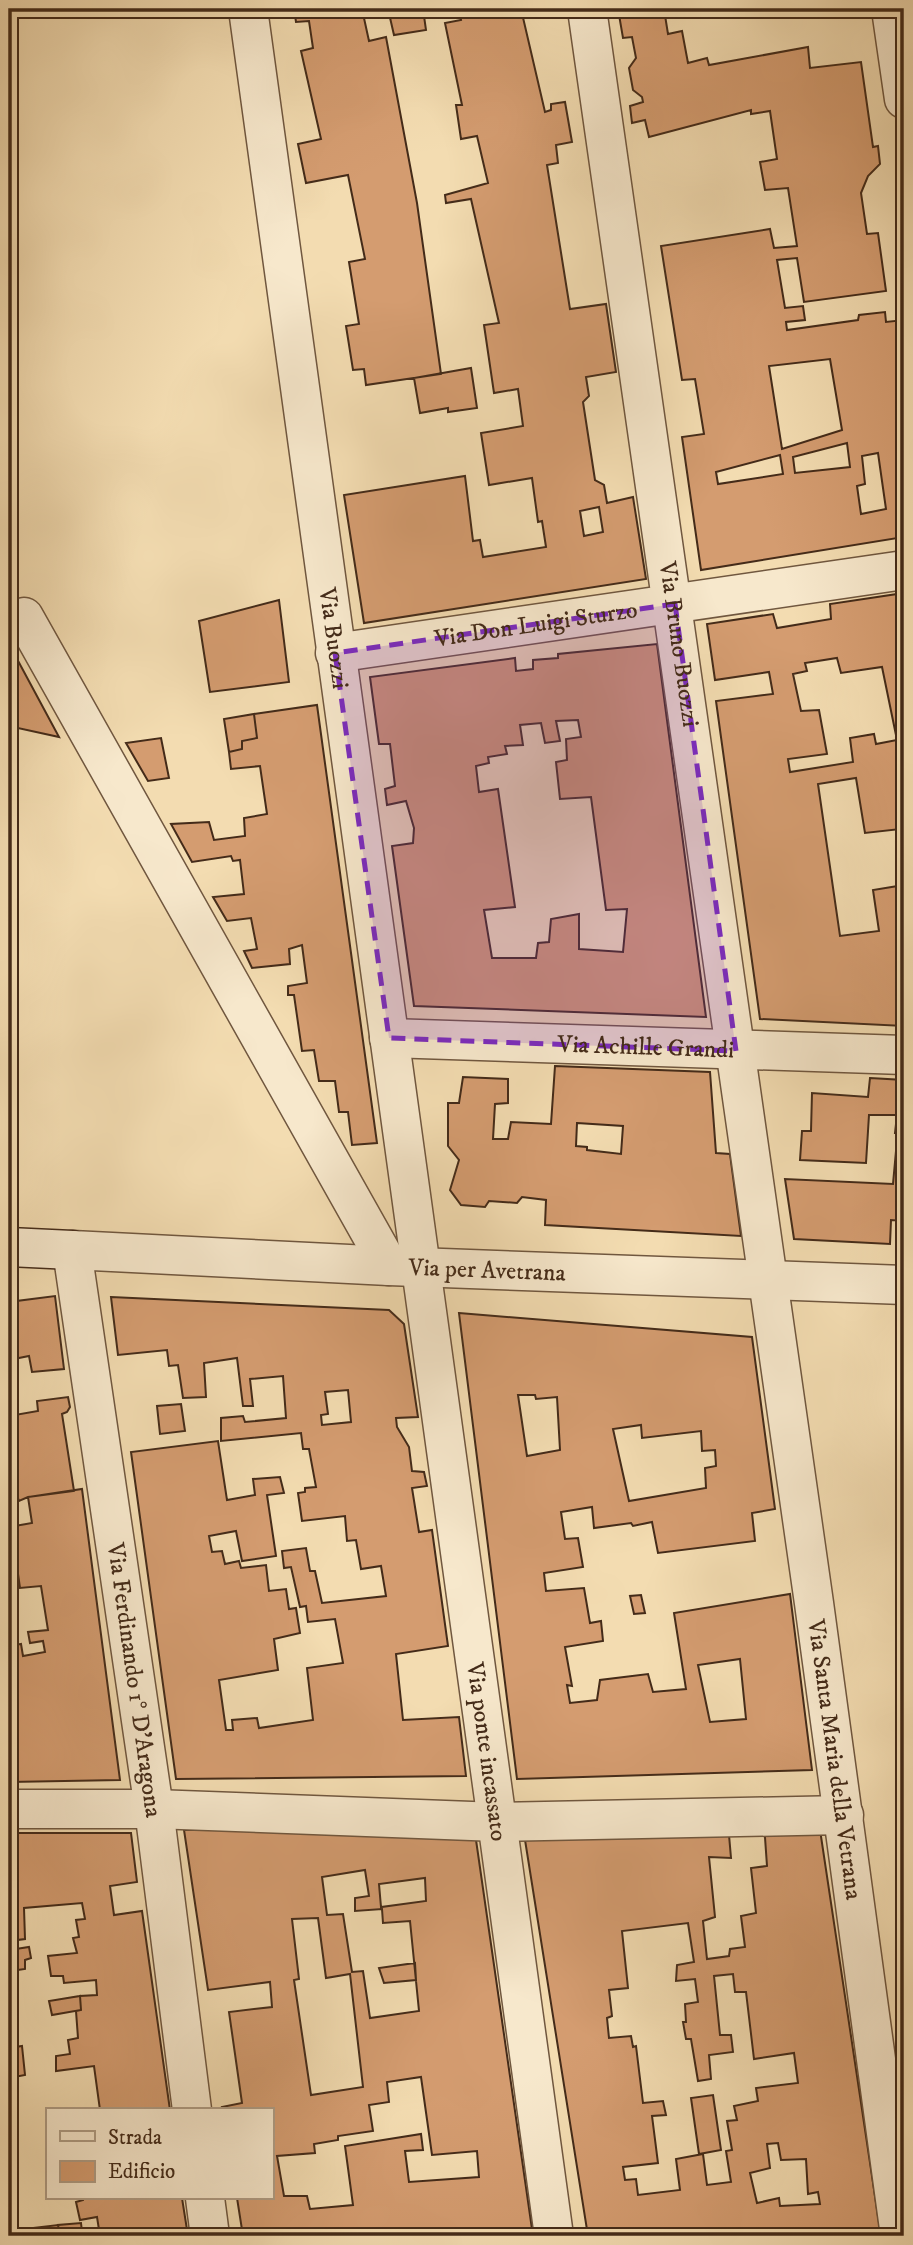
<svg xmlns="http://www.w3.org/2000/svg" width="913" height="2245" font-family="'IM FELL DW Pica',serif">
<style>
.building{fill:#d49c70;stroke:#442b19;stroke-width:2;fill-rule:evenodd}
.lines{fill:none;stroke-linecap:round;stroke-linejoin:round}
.minor-casing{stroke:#70573f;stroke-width:41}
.tertiary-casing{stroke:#70573f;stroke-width:41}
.secondary-casing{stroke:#442b19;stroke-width:41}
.minor{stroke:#f7e8cc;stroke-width:38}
.tertiary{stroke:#f7e8cc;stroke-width:38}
.secondary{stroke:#f7e8cc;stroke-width:38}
.marked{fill:#7b2cbf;fill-opacity:0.2;stroke:#7b2cbf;stroke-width:5;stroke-dasharray:14 9;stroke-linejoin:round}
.labels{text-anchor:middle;stroke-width:7;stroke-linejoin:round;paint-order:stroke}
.street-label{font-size:24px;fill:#442b19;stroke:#f7e8cc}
</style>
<rect width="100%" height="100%" fill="#f3dcb1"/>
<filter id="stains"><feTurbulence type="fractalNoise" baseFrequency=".00286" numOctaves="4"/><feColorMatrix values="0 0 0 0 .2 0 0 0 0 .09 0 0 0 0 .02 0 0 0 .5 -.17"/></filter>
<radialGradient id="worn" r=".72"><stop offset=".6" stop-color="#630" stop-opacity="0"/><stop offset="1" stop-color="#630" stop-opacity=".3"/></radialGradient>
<path class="building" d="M 294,9 L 362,9 L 369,41 L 386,37 L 417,203 L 441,374 L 366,385 L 364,369 L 353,370 L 346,326 L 359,324 L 349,262 L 365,259 L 348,175 L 306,183 L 298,144 L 321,139 L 301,51 L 313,48 L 309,21 L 296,22 Z
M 388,9 L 423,9 L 426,30 L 394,35 Z
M 459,9 L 521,9 L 545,112 L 551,110 L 551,104 L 565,102 L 572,142 L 556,145 L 558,163 L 547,165 L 570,309 L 606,304 L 616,372 L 586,377 L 589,396 L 583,402 L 595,480 L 604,485 L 607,503 L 633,497 L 646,579 L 364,623 L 344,495 L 465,476 L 473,541 L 480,540 L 483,557 L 546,547 L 542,521 L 538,522 L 532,478 L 489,485 L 481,433 L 523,426 L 518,389 L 494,393 L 484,325 L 499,323 L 471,199 L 446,203 L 445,195 L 488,183 L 477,136 L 461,139 L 456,105 L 462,105 L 445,23 L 461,20 ZM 599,507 L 603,532 L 584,536 L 580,511 Z
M 618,9 L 664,9 L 668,34 L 682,31 L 688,63 L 707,58 L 709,65 L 808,47 L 810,68 L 861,62 L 873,147 L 878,146 L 880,164 L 868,176 L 861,193 L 867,234 L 878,233 L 886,291 L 804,302 L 797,258 L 777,260 L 785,308 L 803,306 L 805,320 L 786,322 L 787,330 L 858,320 L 859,315 L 885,312 L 886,322 L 904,320 L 904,537 L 701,570 L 682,437 L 704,434 L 695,379 L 682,380 L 661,246 L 770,229 L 774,248 L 797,246 L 788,188 L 765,190 L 760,162 L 777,159 L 770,111 L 751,114 L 751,110 L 649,137 L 645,120 L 632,123 L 630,106 L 643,102 L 642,97 L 633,90 L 629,68 L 636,58 L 632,37 L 623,38 ZM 830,359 L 842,430 L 782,449 L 769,366 ZM 847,443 L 850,467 L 795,473 L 793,457 ZM 878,453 L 886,509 L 861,514 L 857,486 L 865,484 L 862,456 ZM 780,455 L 783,474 L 718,484 L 716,472 Z
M 471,368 L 477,408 L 448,412 L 448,408 L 420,413 L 414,378 Z
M 904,593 L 904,860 L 900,829 L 865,833 L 856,778 L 818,784 L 840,936 L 879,931 L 873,890 L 904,885 L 904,1026 L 760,1019 L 716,701 L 773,694 L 769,672 L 715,680 L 707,624 L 773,614 L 777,628 L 831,619 L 830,604 ZM 837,658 L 841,673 L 882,667 L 897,740 L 876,744 L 874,734 L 850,738 L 853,762 L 790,772 L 788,759 L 827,754 L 819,710 L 801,711 L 793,674 L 807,671 L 805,663 Z
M 279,600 L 289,682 L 210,692 L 199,621 Z
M 9,644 L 59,737 L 18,728 L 9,733 Z
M 657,644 L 706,1017 L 414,1006 L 392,846 L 413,843 L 414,828 L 406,801 L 387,805 L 385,789 L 395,786 L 390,744 L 379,744 L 370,677 L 515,658 L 516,671 L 533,669 L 533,660 L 558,658 L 558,654 ZM 578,720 L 581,737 L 566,739 L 567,760 L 556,762 L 560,799 L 591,797 L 606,910 L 627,909 L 623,952 L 579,949 L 579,914 L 551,919 L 549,942 L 538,943 L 536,958 L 492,958 L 484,910 L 515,907 L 498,789 L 479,792 L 476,766 L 489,763 L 488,757 L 507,754 L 505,746 L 523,745 L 520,725 L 541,723 L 545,743 L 560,741 L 556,721 Z
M 317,705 L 358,1004 L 377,1143 L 352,1145 L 348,1112 L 339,1112 L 335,1081 L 319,1081 L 314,1050 L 302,1051 L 294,995 L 288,995 L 288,986 L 307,983 L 302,945 L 289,949 L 290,964 L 252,968 L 244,951 L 257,949 L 251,918 L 227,921 L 213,897 L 244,894 L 240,860 L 233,861 L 231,856 L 192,862 L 171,824 L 209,822 L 214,840 L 245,836 L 244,818 L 267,814 L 260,766 L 231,769 L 229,752 L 242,749 L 242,741 L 257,738 L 254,714 Z
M 254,714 L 257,738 L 242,741 L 242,749 L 229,752 L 224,719 Z
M 161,738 L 169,778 L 148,781 L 126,743 Z
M 555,1066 L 710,1072 L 716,1153 L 730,1154 L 741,1236 L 545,1225 L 546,1200 L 522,1197 L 517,1203 L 489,1201 L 485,1207 L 461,1205 L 450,1190 L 459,1160 L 448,1146 L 448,1103 L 459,1103 L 463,1077 L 508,1079 L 508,1103 L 495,1104 L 493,1139 L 508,1139 L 511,1122 L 551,1124 ZM 577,1123 L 623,1126 L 621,1154 L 587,1150 L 587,1147 L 576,1146 Z
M 870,1078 L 904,1080 L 904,1133 L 895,1133 L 897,1115 L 869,1115 L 866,1163 L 800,1160 L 802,1131 L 811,1131 L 812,1093 L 868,1097 Z
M 896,1151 L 904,1151 L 904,1221 L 891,1220 L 890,1244 L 794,1239 L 785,1179 L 893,1184 Z
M 55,1296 L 64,1369 L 32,1372 L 29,1356 L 9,1360 L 9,1302 Z
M 111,1297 L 389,1310 L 404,1324 L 418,1417 L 396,1418 L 397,1427 L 409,1447 L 412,1471 L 424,1472 L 427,1486 L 412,1488 L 419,1532 L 432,1530 L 448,1646 L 396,1654 L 403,1720 L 459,1717 L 466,1776 L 176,1779 L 131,1452 L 218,1441 L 227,1500 L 255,1495 L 253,1479 L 280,1477 L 284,1493 L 267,1495 L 276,1556 L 242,1561 L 236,1531 L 209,1536 L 212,1552 L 222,1551 L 225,1564 L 239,1561 L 241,1568 L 266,1565 L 269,1591 L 286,1589 L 289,1609 L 296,1608 L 300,1633 L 274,1639 L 278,1670 L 219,1680 L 226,1730 L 233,1730 L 232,1720 L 257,1718 L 259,1728 L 313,1720 L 307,1668 L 343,1663 L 335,1619 L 308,1622 L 306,1606 L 300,1607 L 291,1567 L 284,1568 L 282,1551 L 306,1548 L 310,1571 L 315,1571 L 322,1603 L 386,1596 L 381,1566 L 361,1569 L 356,1540 L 347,1541 L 345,1516 L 302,1521 L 298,1493 L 305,1492 L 305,1488 L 316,1487 L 309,1449 L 303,1449 L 301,1433 L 221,1441 L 221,1418 L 243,1416 L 245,1422 L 286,1418 L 283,1376 L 250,1379 L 253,1406 L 243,1406 L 237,1358 L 204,1363 L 206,1397 L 183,1398 L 178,1365 L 169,1366 L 167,1350 L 118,1355 ZM 348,1390 L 351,1422 L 322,1425 L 321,1415 L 328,1414 L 325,1392 Z
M 459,1313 L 752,1337 L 775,1509 L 752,1513 L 755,1541 L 658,1553 L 652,1522 L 633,1526 L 631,1523 L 594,1528 L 592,1507 L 561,1512 L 565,1539 L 578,1538 L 583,1567 L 544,1573 L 546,1591 L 584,1588 L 590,1623 L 601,1621 L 603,1641 L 565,1647 L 572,1686 L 567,1685 L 570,1703 L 597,1700 L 600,1680 L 648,1674 L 653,1692 L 686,1689 L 674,1613 L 790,1594 L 812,1770 L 517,1779 ZM 518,1395 L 535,1395 L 536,1399 L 557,1397 L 560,1450 L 527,1456 ZM 641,1425 L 642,1438 L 701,1431 L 702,1451 L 715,1450 L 716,1466 L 705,1468 L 706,1488 L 629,1501 L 613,1429 ZM 740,1659 L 746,1719 L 710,1722 L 698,1665 Z
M 68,1397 L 70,1407 L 67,1412 L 62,1414 L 74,1491 L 28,1497 L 19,1501 L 9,1473 L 9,1416 L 38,1411 L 37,1401 Z
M 181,1404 L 185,1431 L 160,1434 L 157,1406 Z
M 82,1489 L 120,1780 L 9,1782 L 9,1646 L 21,1644 L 23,1656 L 45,1652 L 43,1641 L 30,1643 L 28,1632 L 48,1630 L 41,1586 L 20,1588 L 18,1574 L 9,1576 L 9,1527 L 32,1523 L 28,1497 Z
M 641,1595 L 645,1613 L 634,1614 L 630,1596 Z
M 522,1821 L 729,1835 L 731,1858 L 709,1857 L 715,1917 L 703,1921 L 707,1959 L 729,1956 L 730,1949 L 745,1947 L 741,1916 L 756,1913 L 751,1868 L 767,1866 L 764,1823 L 819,1823 L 881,2236 L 588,2236 ZM 688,1923 L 694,1962 L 677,1965 L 676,1981 L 695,1979 L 698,2002 L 685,2004 L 686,2022 L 683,2022 L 686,2039 L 691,2039 L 698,2081 L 711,2079 L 709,2055 L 733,2052 L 731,2035 L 720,2035 L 714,1976 L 733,1974 L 735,1992 L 746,1992 L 754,2059 L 794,2053 L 798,2083 L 756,2088 L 758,2101 L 734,2106 L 737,2120 L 727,2121 L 732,2150 L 726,2151 L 731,2182 L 707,2185 L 703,2154 L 676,2159 L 680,2190 L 638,2195 L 636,2179 L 625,2180 L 623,2167 L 658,2163 L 652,2116 L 666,2115 L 663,2101 L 643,2103 L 636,2046 L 633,2047 L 631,2036 L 609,2038 L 607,2018 L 612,2016 L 609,1990 L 628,1988 L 622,1931 ZM 778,2143 L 781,2160 L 806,2159 L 808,2194 L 818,2192 L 820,2204 L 780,2206 L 779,2198 L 757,2203 L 750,2173 L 770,2168 L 767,2144 Z
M 474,1826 L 533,2236 L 243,2236 L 237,2198 L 271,2198 L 271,2110 L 223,2110 L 222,2107 L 242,2103 L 229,2012 L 272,2007 L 270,1982 L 208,1990 L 184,1830 ZM 365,1870 L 369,1896 L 355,1898 L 355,1911 L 382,1909 L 383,1923 L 410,1921 L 419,2011 L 370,2018 L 363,1971 L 352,1972 L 343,1914 L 327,1915 L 322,1877 ZM 425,1878 L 426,1901 L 381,1907 L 379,1884 ZM 318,1918 L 326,1978 L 350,1974 L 363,2087 L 311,2095 L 294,1980 L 299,1979 L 292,1919 ZM 421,2077 L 432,2155 L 477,2151 L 479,2177 L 409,2182 L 405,2151 L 423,2150 L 421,2134 L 345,2146 L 353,2205 L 310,2209 L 307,2196 L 284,2196 L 277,2156 L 315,2153 L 314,2144 L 338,2140 L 338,2136 L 373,2131 L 369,2105 L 389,2102 L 387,2082 Z
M 9,1833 L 131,1833 L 137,1882 L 110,1886 L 114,1915 L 142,1911 L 170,2110 L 100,2110 L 94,2066 L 56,2071 L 56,2056 L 70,2054 L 68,2040 L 78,2038 L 76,2011 L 81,2010 L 80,1996 L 97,1995 L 96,1980 L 64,1983 L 63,1976 L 51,1976 L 48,1956 L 77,1953 L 73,1938 L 79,1937 L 76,1920 L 85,1919 L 82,1903 L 24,1908 L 25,1939 L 9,1941 Z
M 29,1947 L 31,1958 L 25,1960 L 25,1969 L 11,1971 L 9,1975 L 9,1950 Z
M 415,1963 L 416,1980 L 384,1983 L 379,1968 Z
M 80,1996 L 81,2010 L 52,2015 L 49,2001 Z
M 22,2046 L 25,2075 L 9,2078 L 9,2048 Z
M 713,2095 L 721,2150 L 699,2154 L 691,2098 Z
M 83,2198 L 182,2198 L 188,2236 L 100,2236 L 97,2217 L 80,2220 L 76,2202 L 83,2200 Z
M 81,2223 L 82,2232 L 60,2235 L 58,2225 Z
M 58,2225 L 60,2236 L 28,2236 L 24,2229 Z"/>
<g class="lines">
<g class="minor-casing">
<g id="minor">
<path id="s1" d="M 248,9 L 554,2236"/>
<path id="s2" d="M 587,9 C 697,750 800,1493 900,2236"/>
<path d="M 891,9 L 904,99"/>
<path d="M 24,617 L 389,1266"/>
<path id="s3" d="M 335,653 L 904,570"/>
<path id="s4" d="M 389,1038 L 904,1055"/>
<path d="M 9,1809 L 154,1809 L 498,1822 L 844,1815"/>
</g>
</g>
<g class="tertiary-casing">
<g id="tertiary">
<path id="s5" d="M 192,2110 L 154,1809 L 72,1250 L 389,1266 L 904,1285"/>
<path d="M 205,2198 L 210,2236"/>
</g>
</g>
<g class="secondary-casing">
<path id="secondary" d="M 9,1247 L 72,1250"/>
</g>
<use href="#minor" class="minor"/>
<use href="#tertiary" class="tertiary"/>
<use href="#secondary" class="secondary"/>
</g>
<path class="marked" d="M 675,604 L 736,1051 L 389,1038 L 335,653 Z"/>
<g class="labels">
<g class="street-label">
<text dy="8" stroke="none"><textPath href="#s3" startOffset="203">Via Don Luigi Sturzo</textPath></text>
<text dy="8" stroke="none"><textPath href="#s1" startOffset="635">Via Buozzi</textPath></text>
<text dy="8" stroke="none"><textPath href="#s2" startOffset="642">Via Bruno Buozzi</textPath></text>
<text dy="8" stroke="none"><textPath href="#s4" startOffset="257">Via Achille Grandi</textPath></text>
<text dy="8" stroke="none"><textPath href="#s5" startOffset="1284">Via per Avetrana</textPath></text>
<text transform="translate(135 1680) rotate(82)" y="8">Via Ferdinando 1° D'Aragona</text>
<text dy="8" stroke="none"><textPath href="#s1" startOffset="1759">Via ponte incassato</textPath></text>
<text dy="8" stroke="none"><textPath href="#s2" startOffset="1768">Via Santa Maria della Vetrana</textPath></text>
</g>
</g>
<rect width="913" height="2245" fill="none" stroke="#f3dcb1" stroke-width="35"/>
<rect x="10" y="10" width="892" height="2224" fill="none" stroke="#442b19" stroke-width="3.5"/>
<rect x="18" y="18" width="878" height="2210" fill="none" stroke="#442b19" stroke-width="2"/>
<rect x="46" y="2108" width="228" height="91" fill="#f7e8cc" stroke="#af9c84" stroke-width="2"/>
<rect x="60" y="2131" width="35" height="10" fill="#f7e8cc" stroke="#af9c84" stroke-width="2"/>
<text x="108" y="2144" font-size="21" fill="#442b19">Strada</text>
<rect x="60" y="2161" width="35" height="21" fill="#d49c70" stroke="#af9c84" stroke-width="2"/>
<text x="108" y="2178" font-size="21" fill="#442b19">Edificio</text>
<rect width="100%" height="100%" filter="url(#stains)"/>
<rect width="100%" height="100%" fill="url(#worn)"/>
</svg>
